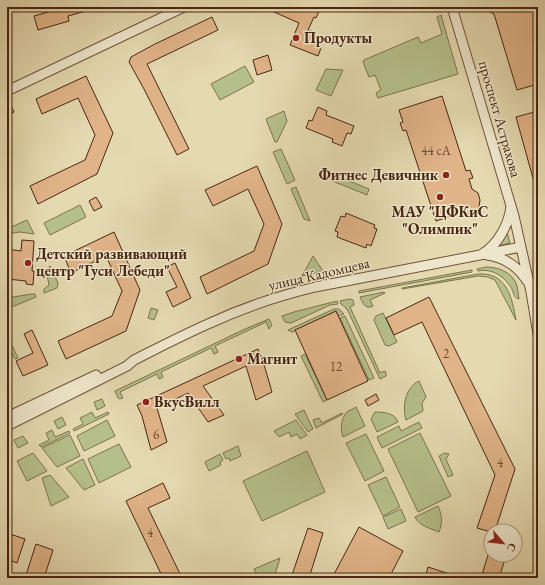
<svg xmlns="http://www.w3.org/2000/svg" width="545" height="585" font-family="'EB Garamond',serif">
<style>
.green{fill:#b5bf8b;stroke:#7e724e}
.building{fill:#e0b488;stroke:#482611}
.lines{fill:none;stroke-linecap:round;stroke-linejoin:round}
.minor-casing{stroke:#6f5339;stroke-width:11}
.minor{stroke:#eee6cc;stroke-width:9}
.poi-dot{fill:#8f2418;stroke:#eee6cc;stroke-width:1.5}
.labels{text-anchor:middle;stroke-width:3;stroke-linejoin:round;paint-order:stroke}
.number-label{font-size:13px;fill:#6e4a2f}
.poi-label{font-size:15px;font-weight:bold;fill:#482611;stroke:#eee6cc;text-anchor:start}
.street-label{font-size:15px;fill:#482611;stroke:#eee6cc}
</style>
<rect width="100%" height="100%" fill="#e5d9b0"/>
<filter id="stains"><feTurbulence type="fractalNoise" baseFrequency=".005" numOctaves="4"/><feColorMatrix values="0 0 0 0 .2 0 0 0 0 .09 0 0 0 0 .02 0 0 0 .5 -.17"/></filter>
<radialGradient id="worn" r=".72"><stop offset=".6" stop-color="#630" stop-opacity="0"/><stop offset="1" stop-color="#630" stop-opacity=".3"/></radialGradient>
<path class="green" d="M 441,15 L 458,74 L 378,98 L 376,93 L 381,90 L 375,75 L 369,77 L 363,62 L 364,60 L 418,37 L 421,43 L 442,34 L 437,17 Z
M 245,66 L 254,82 L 220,100 L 211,84 Z
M 326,69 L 343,70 L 331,96 L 316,90 Z
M 284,111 L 287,121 L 277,142 L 275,142 L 266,119 Z
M 281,149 L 295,180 L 287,184 L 273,152 Z
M 332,174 L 369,189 L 367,195 L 330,180 Z
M 296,187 L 310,221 L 304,219 L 291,189 Z
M 80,205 L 86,217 L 50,235 L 44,223 Z
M 27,220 L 34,234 L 20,232 L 7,234 L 7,229 Z
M 506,228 L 510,243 L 494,247 Z
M 313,256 L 323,271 L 302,276 Z
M 50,266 L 58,283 L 57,288 L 44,293 L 44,289 L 49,285 L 46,270 Z
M 486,267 C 498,267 511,272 516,283 C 518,288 518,294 519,299 C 514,298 514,294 512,289 C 505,277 493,268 478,271 L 477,269 Z
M 472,270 L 472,272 L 359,293 L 359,291 Z
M 478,274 C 507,272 512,298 516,320 L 495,280 L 488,277 L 478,276 L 402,289 L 402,288 Z
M 384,292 L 385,293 L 370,300 L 373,306 C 365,310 363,303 360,297 Z
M 32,294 L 35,294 L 36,297 L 7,309 L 7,298 Z
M 350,299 L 353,300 L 354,305 L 350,307 L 380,373 L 385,371 L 386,373 L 386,376 L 380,379 L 348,311 L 345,307 L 341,304 L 340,301 Z
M 337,301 L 338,304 L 330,305 L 291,323 L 285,322 L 282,316 L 294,312 Z
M 151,308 L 158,310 L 154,320 L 148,318 Z
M 334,309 L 339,309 L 344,314 L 339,316 L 336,311 L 292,332 L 288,330 Z
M 383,313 L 397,342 L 389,346 L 385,345 L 374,320 L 376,316 Z
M 345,316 L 374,378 L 369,380 L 340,318 Z
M 269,319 L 272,325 L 269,329 L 266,322 L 215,346 L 218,352 L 214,354 L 211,348 L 161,372 L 163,377 L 159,379 L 157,374 L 120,392 L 123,398 L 120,399 L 118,398 L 115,391 L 245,329 Z
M 7,335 L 18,358 L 15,359 L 7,343 Z
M 305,354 L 327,400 L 323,402 L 301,356 Z
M 419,381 L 426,397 L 422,403 L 423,411 L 406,420 C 402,407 405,388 419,381 Z
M 102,399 L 105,406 L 97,410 L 94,402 Z
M 356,407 L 365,426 L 343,437 C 340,429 341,418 347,412 C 349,410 354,409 356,407 Z
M 304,410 L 313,429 L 308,432 L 295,414 Z
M 92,412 L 95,418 L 108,412 L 109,414 L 74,431 L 73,429 L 83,424 L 80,418 Z
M 375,412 C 384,412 395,413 398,422 L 377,432 L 371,419 Z
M 342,413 L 343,414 L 316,428 L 313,420 L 319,418 L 322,423 Z
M 62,417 L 66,425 L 58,429 L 54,421 Z
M 107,420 L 115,436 L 84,451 L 77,436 Z
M 296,420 L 307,435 L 300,439 L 297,434 L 291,437 L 289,432 L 279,437 L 274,431 Z
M 419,422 L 422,428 L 382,448 L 377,437 L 399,426 L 401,431 Z
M 52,430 L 55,437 L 69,431 L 70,433 L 41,447 L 39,445 L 49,440 L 46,433 Z
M 420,433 L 451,496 L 418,512 L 388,449 Z
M 366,434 L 384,471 L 365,481 L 346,443 Z
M 70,435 L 80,456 L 57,467 L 42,448 Z
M 23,436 L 28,443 L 18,448 L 14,440 Z
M 119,444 L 131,467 L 99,483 L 88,459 Z
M 238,446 L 241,456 L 230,461 L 229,458 L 226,459 L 223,453 Z
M 307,451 L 325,492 L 262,521 L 243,481 Z
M 33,453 L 47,471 L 27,481 L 17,461 Z
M 445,453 L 449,454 L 446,459 L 453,475 L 448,477 L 439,456 Z
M 220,454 L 223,460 L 220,462 L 221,465 L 209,471 L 205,462 Z
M 83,459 L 95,485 L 84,490 L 66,468 Z
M 50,475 L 69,497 L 51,506 L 42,478 Z
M 386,477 L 400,507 L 383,516 L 368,485 Z
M 438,506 C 442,515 443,522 439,532 C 430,528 419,526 415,517 Z
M 401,509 L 406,521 L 388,529 L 383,517 Z
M 280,558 L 274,578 L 258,578 L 254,569 Z"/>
<path class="building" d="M 66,7 L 93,7 L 93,9 L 68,16 L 69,21 L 38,30 L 34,16 Z
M 263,7 L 321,7 L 316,18 L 314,17 L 308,30 L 314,32 L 321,48 L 318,56 L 290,45 L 299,23 Z
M 480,7 L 538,7 L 538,84 L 517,90 L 494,14 Z
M 212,17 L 218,30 L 147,64 L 189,149 L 177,155 L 144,89 L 129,62 L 131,57 L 155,44 Z
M 268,55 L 272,70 L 257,75 L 253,60 Z
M 86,76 L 113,133 L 97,174 L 38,204 L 30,186 L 85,160 L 95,135 L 78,98 L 42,114 L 36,99 Z
M 442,96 L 466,171 L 470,170 L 473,178 L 469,179 L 472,189 L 478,193 L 480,200 L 479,207 L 474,212 L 472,213 L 466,215 L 460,213 L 436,221 L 406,130 L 403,131 L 400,123 L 403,122 L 399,110 Z
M 7,97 L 14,112 L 7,115 Z
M 318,107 L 327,111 L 326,115 L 354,126 L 351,134 L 347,133 L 342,146 L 332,142 L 333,139 L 306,128 L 309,120 L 312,121 Z
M 538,111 L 538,189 L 536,189 L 516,117 Z
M 257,166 L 282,224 L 268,264 L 207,294 L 200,277 L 254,251 L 264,224 L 248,189 L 213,206 L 205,190 Z
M 96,197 L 102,207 L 94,211 L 89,201 Z
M 346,213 L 375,225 L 374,228 L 377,229 L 371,246 L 367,244 L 366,248 L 337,237 L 338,232 L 335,231 L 341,216 L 345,217 Z
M 114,232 L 140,290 L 126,331 L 66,359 L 58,341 L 112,316 L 122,291 L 106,256 L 71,273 L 64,256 Z
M 22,240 L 34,241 L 32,271 L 34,271 L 33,285 L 26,284 L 26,281 L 7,279 L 7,249 L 21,251 Z
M 175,263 L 191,298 L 173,307 L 166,292 L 177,287 L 167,267 Z
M 429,297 L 515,469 L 495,531 L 491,531 L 491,532 L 477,528 L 495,475 L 422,322 L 394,335 L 386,318 Z
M 336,311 L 368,381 L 327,400 L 295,330 Z
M 32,330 L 48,365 L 23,376 L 16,361 L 33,353 L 24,334 Z
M 258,349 L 263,361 L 272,392 L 256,400 L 246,366 L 203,386 L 224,415 L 208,422 L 188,393 L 157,408 L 167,442 L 151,450 L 142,416 L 137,405 Z
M 376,394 L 379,400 L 368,406 L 365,400 Z
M 163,483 L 170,498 L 148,508 L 182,578 L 163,578 L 126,501 Z
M 359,527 L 403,551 L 389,578 L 332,578 Z
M 308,528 L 323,533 L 309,578 L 291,578 Z
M 7,533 L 25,539 L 17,563 L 7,559 Z
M 36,544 L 53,550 L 44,578 L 25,578 Z
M 488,555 L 501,555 L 506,556 L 499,578 L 481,578 Z
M 428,567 L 459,577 L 458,578 L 425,578 Z"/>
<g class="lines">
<g class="minor-casing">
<path id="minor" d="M 452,7 L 514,216 L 531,292 L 538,334
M 7,91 L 184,7
M 482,254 C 498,245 509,224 511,206
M 487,255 C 503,257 518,266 527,281
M 7,417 L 96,375
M 7,426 L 127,366 L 134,360 C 158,348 183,335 208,324 C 242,308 278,296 315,287 L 521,247
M 538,578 L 538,576"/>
</g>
<use href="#minor" class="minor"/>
</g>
<g class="poi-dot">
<circle cx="296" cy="38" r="4"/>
<circle cx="446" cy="175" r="4"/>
<circle cx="440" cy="197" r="4"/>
<circle cx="28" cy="263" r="4"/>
<circle cx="239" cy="359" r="4"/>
<circle cx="146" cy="402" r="4"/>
</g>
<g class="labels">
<g class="number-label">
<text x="436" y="155">44 сА</text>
<text x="446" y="358">2</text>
<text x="336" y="371">12</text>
<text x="156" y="439">6</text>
<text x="500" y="467">4</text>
<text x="150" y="537">4</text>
</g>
<g class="poi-label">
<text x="304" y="43">Продукты</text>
<text x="438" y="180" text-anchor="end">Фитнес Девичник</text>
<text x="440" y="217" text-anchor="middle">МАУ "ЦФКиС<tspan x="440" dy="17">"Олимпик"</tspan></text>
<text x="36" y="259">Детский развивающий<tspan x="36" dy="17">центр "Гуси Лебеди"</tspan></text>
<text x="247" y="364">Магнит</text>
<text x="154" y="407">ВкусВилл</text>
</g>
<g class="street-label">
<text transform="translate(500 119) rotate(74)" y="5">проспект Астрахова</text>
<text transform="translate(319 274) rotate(-13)" y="5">улица Кадомцева</text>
</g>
</g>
<rect width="545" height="585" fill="none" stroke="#e5d9b0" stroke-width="24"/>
<rect x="8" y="8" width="529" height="569" fill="none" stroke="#482611" stroke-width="2"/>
<rect x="12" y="12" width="521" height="561" fill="none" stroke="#482611"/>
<g transform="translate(503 543) rotate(118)"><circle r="19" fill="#eee6cc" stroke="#ac9981"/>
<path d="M0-3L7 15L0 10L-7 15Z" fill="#8f2418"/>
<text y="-6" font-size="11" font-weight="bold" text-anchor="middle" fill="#482611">С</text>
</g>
<rect width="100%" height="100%" filter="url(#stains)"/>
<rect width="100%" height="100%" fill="url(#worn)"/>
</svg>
